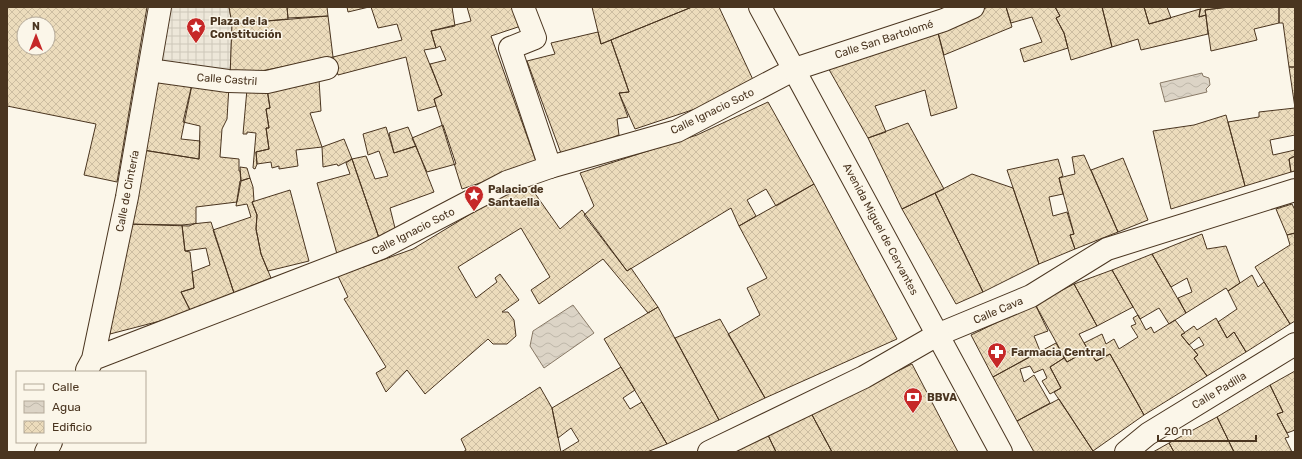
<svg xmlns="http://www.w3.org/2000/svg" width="1302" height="459" font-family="Rubik,sans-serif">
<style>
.plaza{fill:url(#plaza-grid);stroke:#887966}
.water{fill:url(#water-waves);stroke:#887966}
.building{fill:url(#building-cross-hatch);stroke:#4a3520;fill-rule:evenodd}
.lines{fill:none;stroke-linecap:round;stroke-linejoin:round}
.pedestrian-casing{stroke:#4a3520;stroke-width:24}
.minor-casing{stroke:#4a3520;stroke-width:24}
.tertiary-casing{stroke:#4a3520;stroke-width:24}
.pedestrian{stroke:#fbf6e9;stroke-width:22}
.minor{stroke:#fbf6e9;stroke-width:22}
.tertiary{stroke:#fbf6e9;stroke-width:22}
.labels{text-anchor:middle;stroke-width:3;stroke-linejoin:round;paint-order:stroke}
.poi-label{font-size:11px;font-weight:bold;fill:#4a3520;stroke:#fbf6e9;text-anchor:start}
.street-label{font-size:11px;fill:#4a3520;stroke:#fbf6e9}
</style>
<defs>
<pattern id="plaza-grid" width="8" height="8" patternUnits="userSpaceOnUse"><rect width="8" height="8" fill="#ede7d9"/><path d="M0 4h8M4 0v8" fill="none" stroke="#cdc7ba"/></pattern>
<pattern id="water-waves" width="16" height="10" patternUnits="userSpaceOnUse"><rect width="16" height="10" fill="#dcd4c6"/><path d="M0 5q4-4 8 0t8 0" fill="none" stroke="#beb7aa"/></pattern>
<pattern id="building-cross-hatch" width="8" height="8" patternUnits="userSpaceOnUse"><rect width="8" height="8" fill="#ecdcbc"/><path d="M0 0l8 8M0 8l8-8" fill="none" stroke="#ccbda1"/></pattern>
</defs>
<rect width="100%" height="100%" fill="#fbf6e9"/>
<path class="plaza" d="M 167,7 L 229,7 L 232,24 L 230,77 L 158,63 Z"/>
<path class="water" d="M 1202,73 L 1203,76 L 1209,78 L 1210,85 L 1206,89 L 1207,92 L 1165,102 L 1160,83 Z
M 573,305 L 594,333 L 544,368 L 530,346 L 533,331 Z"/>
<path class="building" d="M 7,7 L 147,7 L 117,182 L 84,175 L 96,124 L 7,106 ZM 24,24 L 48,24 L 48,48 L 24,48 Z
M 229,7 L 287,7 L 288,19 L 232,24 Z
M 287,7 L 327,7 L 328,16 L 288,18 Z
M 347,7 L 369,7 L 348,12 Z
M 371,7 L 452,7 L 455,26 L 431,31 L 436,48 L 424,50 L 442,95 L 434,99 L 436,106 L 418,111 L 406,57 L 338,75 L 333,57 L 402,40 L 397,24 L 378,28 Z
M 467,7 L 514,7 L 521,26 L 491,36 L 537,164 L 462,189 L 434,99 L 442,95 L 430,64 L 446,60 L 440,46 L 436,48 L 431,31 L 471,21 Z
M 592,7 L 692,7 L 601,44 Z
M 692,7 L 719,7 L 755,84 L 707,105 L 635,129 L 619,93 L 629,92 L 611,40 Z
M 988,7 L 1006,7 L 1012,27 L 944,55 L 937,29 Z
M 1006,7 L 1055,7 L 1060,16 L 1056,18 L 1064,33 L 1068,48 L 1024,62 L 1020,49 L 1042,42 L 1032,17 L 1011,23 Z
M 1055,7 L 1102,7 L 1112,47 L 1071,60 L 1064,33 L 1056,18 L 1060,16 Z
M 1102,7 L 1144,7 L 1149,24 L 1200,9 L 1199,17 L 1206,15 L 1208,34 L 1141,50 L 1138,39 L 1112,47 Z
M 1144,7 L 1167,7 L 1171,18 L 1149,24 Z
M 1201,7 L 1228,7 L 1205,10 L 1206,15 L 1199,17 Z
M 1228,7 L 1279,7 L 1279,23 L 1254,29 L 1257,40 L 1211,51 L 1205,10 Z
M 1279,7 L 1295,7 L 1295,67 L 1289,67 L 1283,23 L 1279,23 Z
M 328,16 L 333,57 L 230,77 L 232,24 Z
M 937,29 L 957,108 L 931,116 L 925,90 L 875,106 L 886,132 L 868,138 L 827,66 Z
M 598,32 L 601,44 L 611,40 L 629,92 L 619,93 L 628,117 L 617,119 L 619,135 L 562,156 L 527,61 L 555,54 L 551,43 Z
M 1289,67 L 1295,67 L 1295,113 L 1295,108 Z
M 160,75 L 193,80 L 181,139 L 200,141 L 199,159 L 143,150 Z
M 193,80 L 229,86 L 227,119 L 222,129 L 220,157 L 239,159 L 239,171 L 240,171 L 241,181 L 237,202 L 196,207 L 196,223 L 189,226 L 126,224 L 143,150 L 199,159 L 200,126 L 183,122 Z
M 319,80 L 321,111 L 310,113 L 322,147 L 296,150 L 298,166 L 279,169 L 279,166 L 272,168 L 271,162 L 257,164 L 256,152 L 269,149 L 266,128 L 269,128 L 266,109 L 270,108 L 267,89 Z
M 247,89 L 267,89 L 270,108 L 266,109 L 269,128 L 266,128 L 269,149 L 256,152 L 257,164 L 255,169 L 253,168 L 256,133 L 247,132 L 247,134 L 243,134 Z
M 768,102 L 814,184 L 776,206 L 766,189 L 747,200 L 756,216 L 739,226 L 731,208 L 627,271 L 584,215 L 594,206 L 580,173 L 697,135 Z
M 1295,108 L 1295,135 L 1270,140 L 1273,155 L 1295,150 L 1295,156 L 1289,159 L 1291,172 L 1245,186 L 1228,122 L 1259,117 L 1259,112 Z
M 1226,115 L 1245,186 L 1171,209 L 1153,131 L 1194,125 Z
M 908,123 L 944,189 L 902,209 L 868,138 Z
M 443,125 L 456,164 L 427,172 L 412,138 Z
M 386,127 L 394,153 L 416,146 L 434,192 L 390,208 L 396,232 L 379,238 L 352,159 L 366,156 L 375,179 L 388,176 L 379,151 L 368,155 L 363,134 Z
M 408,127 L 416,146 L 394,153 L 389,133 Z
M 344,139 L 352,159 L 338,166 L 337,164 L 323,167 L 322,147 Z
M 1084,155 L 1118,232 L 1075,249 L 1070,235 L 1074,234 L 1059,178 L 1075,174 L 1072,157 Z
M 1295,156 L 1295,171 L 1291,172 L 1289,159 Z
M 1123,158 L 1148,220 L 1118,232 L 1091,170 Z
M 352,159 L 379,238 L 337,254 L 317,183 L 350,174 L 346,163 Z
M 1058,159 L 1063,176 L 1059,178 L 1063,194 L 1049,197 L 1053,216 L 1067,212 L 1074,234 L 1070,235 L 1075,249 L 1039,264 L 1007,170 Z
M 240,167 L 247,168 L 250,178 L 241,181 Z
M 972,174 L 1013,188 L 1039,264 L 983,292 L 935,193 Z
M 250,178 L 253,187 L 254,201 L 252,202 L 257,215 L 256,229 L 261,254 L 271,278 L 234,293 L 213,230 L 251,217 L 247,204 L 236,206 L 240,181 Z
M 814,184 L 897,339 L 765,398 L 728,334 L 760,315 L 747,288 L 767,278 L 739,226 Z
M 529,185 L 560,229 L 582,210 L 627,271 L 631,268 L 658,307 L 648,313 L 603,259 L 539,304 L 531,290 L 550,277 L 521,228 L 458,267 L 476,298 L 497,282 L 495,278 L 500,274 L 519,300 L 502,312 L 508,312 L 514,320 L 516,336 L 507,344 L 493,344 L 488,339 L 425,394 L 407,370 L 386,392 L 376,373 L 386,367 L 344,299 L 348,297 L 338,276 L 413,249 L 510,190 L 512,193 Z
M 290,190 L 309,261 L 268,271 L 261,254 L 256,229 L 257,215 L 252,202 Z
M 935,193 L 983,292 L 956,304 L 902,209 Z
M 1292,204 L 1295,210 L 1295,233 L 1287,235 L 1276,209 Z
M 211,222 L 234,293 L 190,310 L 181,292 L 194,288 L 192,272 L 210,265 L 206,248 L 185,251 L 182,225 Z
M 126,224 L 182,225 L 185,251 L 190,252 L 194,288 L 181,292 L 190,310 L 164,320 L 110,334 Z
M 1295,233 L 1295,321 L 1290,324 L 1255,267 L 1290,245 L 1287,235 Z
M 1202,234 L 1207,249 L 1226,246 L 1240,283 L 1228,291 L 1226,288 L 1186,313 L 1178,298 L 1192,292 L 1187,278 L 1171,287 L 1152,254 Z
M 1152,254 L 1186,313 L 1169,324 L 1159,308 L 1140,319 L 1112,270 Z
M 1112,270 L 1133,307 L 1097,326 L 1074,284 Z
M 1252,275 L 1258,287 L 1264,282 L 1290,324 L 1246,352 L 1234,332 L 1227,338 L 1218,322 L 1237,309 L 1228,291 Z
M 1074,284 L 1097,326 L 1079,334 L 1088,350 L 1067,362 L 1035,304 Z
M 1035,304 L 1048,331 L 1034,336 L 1040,351 L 993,377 L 971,335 Z
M 658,307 L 719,420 L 667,444 L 604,339 Z
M 1138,315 L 1146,330 L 1151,327 L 1154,333 L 1175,320 L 1185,333 L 1181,335 L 1198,355 L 1194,358 L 1207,376 L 1144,415 L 1110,354 L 1096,361 L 1084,343 L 1102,334 L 1106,344 L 1114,339 L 1119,349 L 1138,337 L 1131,326 L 1136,324 L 1133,318 Z
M 1216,318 L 1227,338 L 1234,332 L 1246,352 L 1207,376 L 1194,358 L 1198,355 L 1194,350 L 1204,345 L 1199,337 L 1189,345 L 1181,335 L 1194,326 L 1197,330 Z
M 720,319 L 765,398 L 719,420 L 675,338 Z
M 1056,343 L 1064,358 L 1050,367 L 1061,388 L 1050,394 L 1042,381 L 1047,378 L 1043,369 L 1034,373 L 1030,366 L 1020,369 L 1024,382 L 1034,375 L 1050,403 L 1017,421 L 993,377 Z
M 1088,350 L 1096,361 L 1110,354 L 1144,415 L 1093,451 L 1054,392 L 1061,388 L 1050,367 L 1064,358 L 1067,362 Z
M 912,364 L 958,452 L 832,452 L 811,413 Z
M 621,367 L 635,390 L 623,398 L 630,409 L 642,402 L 667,444 L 647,452 L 561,452 L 579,441 L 571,428 L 558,438 L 552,408 Z
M 1295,371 L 1295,430 L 1287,433 L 1277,414 L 1283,412 L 1270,385 Z
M 1270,385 L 1283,412 L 1277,414 L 1289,437 L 1285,438 L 1292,452 L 1234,452 L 1217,417 Z
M 540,387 L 552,408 L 561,452 L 463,452 L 466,450 L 461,439 Z
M 1059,399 L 1093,451 L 1091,452 L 1034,452 L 1017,421 Z
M 811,413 L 832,452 L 776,452 L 767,433 Z
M 1217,417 L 1234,452 L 1174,452 L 1169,443 Z
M 767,433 L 776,452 L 727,452 Z
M 1169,443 L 1174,452 L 1153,452 Z"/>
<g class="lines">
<g class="pedestrian-casing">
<path id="pedestrian" d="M 523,7 L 535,38 L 510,48 L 550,167"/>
</g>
<g class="minor-casing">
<path id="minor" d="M 149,70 L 228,81 L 267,82 L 327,68
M 93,359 L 381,248 L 507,182 L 550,167 L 677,131 L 795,69 L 944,20 L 973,7
M 87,370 L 93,359 L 127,197 L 160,7
M 46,452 L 51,442
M 709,452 L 864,377 L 937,335 L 1031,296 L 1107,249 L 1295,190
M 1126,452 L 1148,434 L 1295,344"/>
</g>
<g class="tertiary-casing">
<path id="tertiary" d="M 760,7 L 1001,452"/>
</g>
<use href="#pedestrian" class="pedestrian"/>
<use href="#minor" class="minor"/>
<use href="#tertiary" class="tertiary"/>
</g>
<defs>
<g id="sight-pin" transform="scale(1)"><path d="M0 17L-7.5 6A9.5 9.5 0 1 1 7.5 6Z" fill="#c62828" stroke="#fbf6e9"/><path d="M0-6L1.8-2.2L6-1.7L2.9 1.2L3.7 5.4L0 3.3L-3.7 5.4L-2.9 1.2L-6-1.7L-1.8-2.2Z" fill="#fff"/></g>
<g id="pharmacy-pin" transform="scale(1)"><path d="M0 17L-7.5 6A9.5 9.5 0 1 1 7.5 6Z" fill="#c62828" stroke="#fbf6e9"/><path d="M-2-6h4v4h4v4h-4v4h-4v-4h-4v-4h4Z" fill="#fff"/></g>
<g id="bank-pin" transform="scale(1)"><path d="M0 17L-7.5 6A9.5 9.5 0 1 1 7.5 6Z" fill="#c62828" stroke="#fbf6e9"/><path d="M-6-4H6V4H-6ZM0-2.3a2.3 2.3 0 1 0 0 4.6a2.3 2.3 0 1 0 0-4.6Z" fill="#fff"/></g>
</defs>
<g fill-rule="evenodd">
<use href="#sight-pin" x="196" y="27"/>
<use href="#sight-pin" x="474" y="195"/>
<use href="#pharmacy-pin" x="997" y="352"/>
<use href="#bank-pin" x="913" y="397"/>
</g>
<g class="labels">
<g class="poi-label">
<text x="210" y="25">Plaza de la<tspan x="210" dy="13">Constitución</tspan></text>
<text x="488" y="193">Palacio de<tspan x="488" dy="13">Santaella</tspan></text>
<text x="1011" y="356">Farmacia Central</text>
<text x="927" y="401">BBVA</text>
</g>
<g class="street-label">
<text transform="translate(884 39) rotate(-18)" y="4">Calle San Bartolomé</text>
<text transform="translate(227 79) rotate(4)" y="4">Calle Castril</text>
<text transform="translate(712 111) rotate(-26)" y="4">Calle Ignacio Soto</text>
<text transform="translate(127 191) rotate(-79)" y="4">Calle de Cintería</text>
<text transform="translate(881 229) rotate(62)" y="4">Avenida Miguel de Cervantes</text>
<text transform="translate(413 231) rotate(-27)" y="4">Calle Ignacio Soto</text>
<text transform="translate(998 310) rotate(-23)" y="4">Calle Cava</text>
<text transform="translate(1219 390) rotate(-31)" y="4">Calle Padilla</text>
</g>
</g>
<rect width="1302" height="459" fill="none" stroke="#4a3520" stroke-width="16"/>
<rect x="16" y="371" width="130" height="72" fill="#fbf6e9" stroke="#b4a999"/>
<rect x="24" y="384" width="20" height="6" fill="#fbf6e9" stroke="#b4a999"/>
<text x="52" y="391" font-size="12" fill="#4a3520">Calle</text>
<rect x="24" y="401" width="20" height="12" fill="url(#water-waves)" stroke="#b4a999"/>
<text x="52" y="411" font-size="12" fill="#4a3520">Agua</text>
<rect x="24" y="421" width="20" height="12" fill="url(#building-cross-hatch)" stroke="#b4a999"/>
<text x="52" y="431" font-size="12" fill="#4a3520">Edificio</text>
<g transform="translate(36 36)"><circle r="19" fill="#fbf6e9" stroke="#b4a999"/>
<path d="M0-3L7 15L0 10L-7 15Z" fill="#c62828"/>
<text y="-6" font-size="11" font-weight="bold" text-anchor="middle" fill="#4a3520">N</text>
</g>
<path d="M1158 435v6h98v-6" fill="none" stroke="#4a3520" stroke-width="2"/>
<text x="1164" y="435" font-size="12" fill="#4a3520" stroke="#fbf6e9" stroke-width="3" paint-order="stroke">20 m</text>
</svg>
